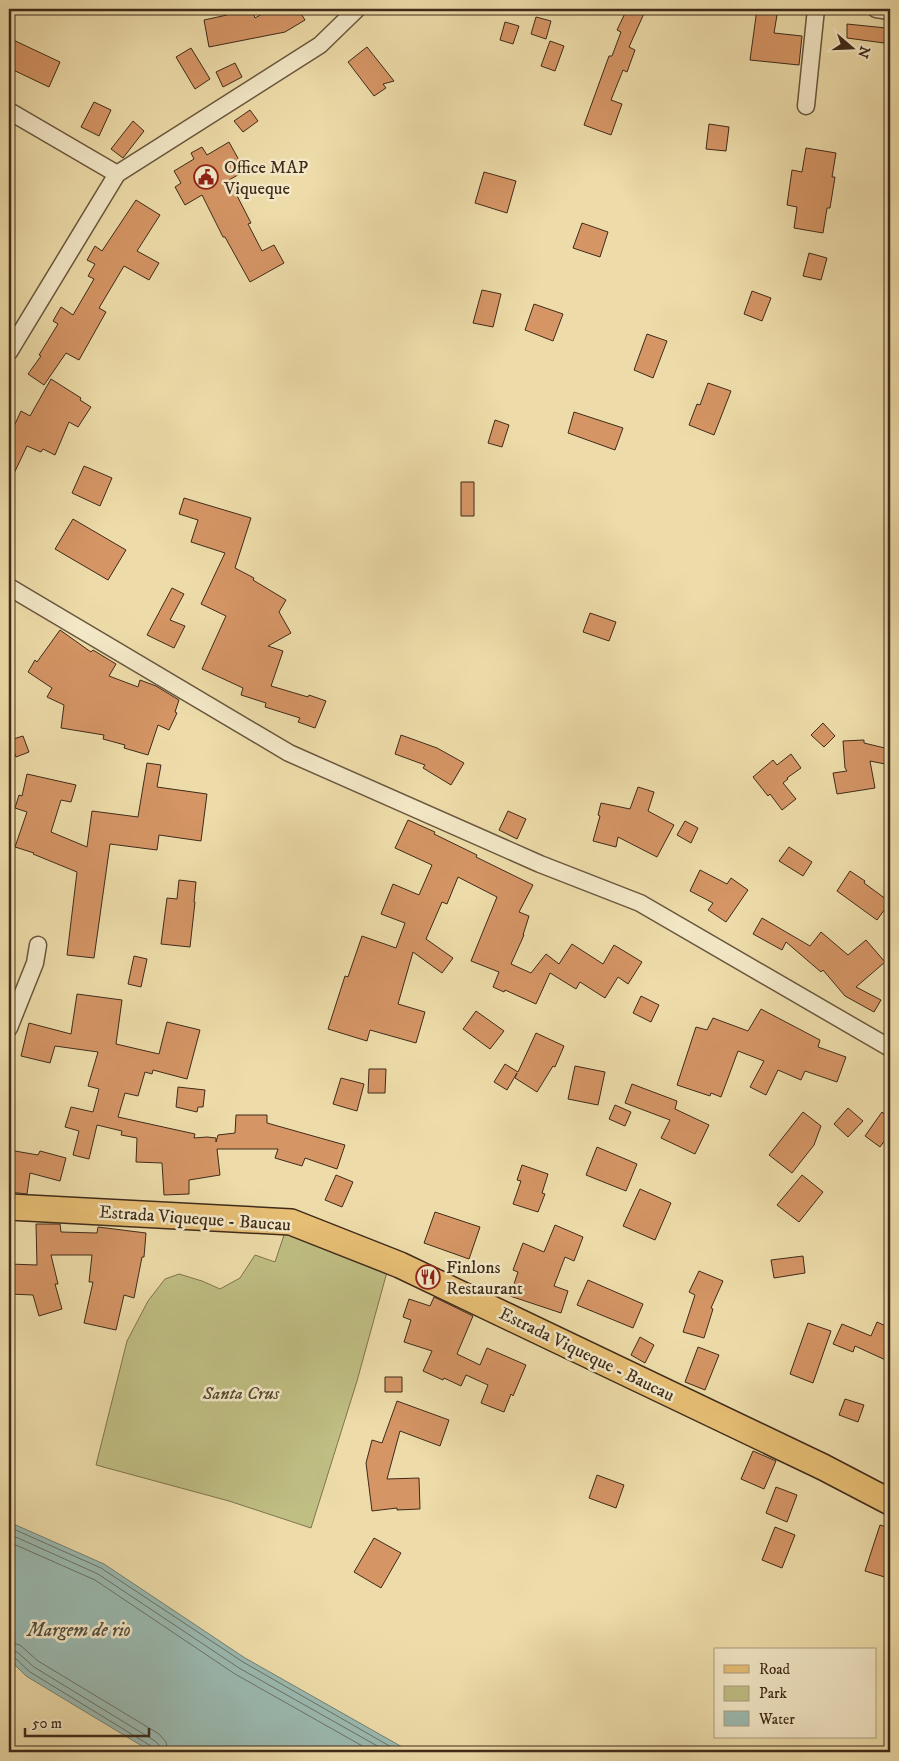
<svg xmlns="http://www.w3.org/2000/svg" width="899" height="1761" font-family="'IM FELL DW Pica',serif">
<style>
.green{fill:#bfbe83;stroke:#7f744e}
.water{fill:#9bbab1;stroke:#768175}
.lines{fill:none;stroke-linecap:round;stroke-linejoin:round}
.shore{stroke:#6d7266;stroke-width:1}
.building{fill:#d59565;stroke:#3f2b1a}
.street-casing{stroke:#6a573e;stroke-width:19}
.primary-casing{stroke:#3f2b1a;stroke-width:28}
.street{stroke:#f3e8c7;stroke-width:16}
.primary{stroke:#e6be74;stroke-width:25}
.labels{text-anchor:middle;stroke-width:5;stroke-linejoin:round;paint-order:stroke}
.poi-label{font-size:18px;fill:#3f2b1a;stroke:#f3e8c7;text-anchor:start}
.street-label{font-size:18px;fill:#3f2b1a;stroke:#f3e8c7}
.park-label{font-size:18px;font-style:italic;fill:#59482f;stroke:#f3e8c7}
.water-label{font-size:19px;font-style:italic;fill:#564f40;stroke:#f3e8c7}
</style>
<rect width="100%" height="100%" fill="#eddca9"/>
<filter id="stains"><feTurbulence type="fractalNoise" baseFrequency=".004" numOctaves="4"/><feColorMatrix values="0 0 0 0 .2 0 0 0 0 .09 0 0 0 0 .02 0 0 0 .5 -.17"/></filter>
<radialGradient id="worn" r=".72"><stop offset=".6" stop-color="#630" stop-opacity="0"/><stop offset="1" stop-color="#630" stop-opacity=".3"/></radialGradient>
<path class="green" d="M 285,1232 L 387,1272 L 357,1381 L 311,1528 L 229,1501 L 96,1465 L 127,1341 L 148,1301 L 165,1279 L 179,1274 L 202,1281 L 220,1289 L 240,1278 L 255,1255 L 275,1262 Z"/>
<path class="water" d="M 9,1522 L 104,1564 L 245,1658 L 411,1752 L 152,1752 L 26,1676 L 9,1659 Z"/>
<g class="lines">
<path class="shore" d="M 9,1527 L 101,1568 L 243,1662 L 400,1752
M 9,1534 L 98,1574 L 239,1668 L 388,1752
M 9,1542 L 95,1580 L 235,1674 L 373,1752
M 9,1642 L 20,1645 L 38,1661 L 159,1734 L 166,1742 L 168,1752
M 9,1650 L 17,1652 L 34,1667 L 155,1741 L 159,1745 L 160,1752
M 9,1656 L 14,1657 L 30,1672 L 151,1746 L 154,1752"/>
</g>
<path class="building" d="M 238,9 L 252,9 L 255,18 L 271,9 L 298,9 L 305,20 L 285,32 L 209,47 L 204,20 L 227,15 L 227,12 Z
M 627,9 L 646,9 L 629,47 L 635,50 L 627,72 L 623,70 L 611,100 L 622,104 L 611,135 L 584,125 L 609,56 L 612,56 L 621,32 L 617,30 Z
M 757,9 L 778,9 L 774,33 L 802,36 L 799,65 L 750,60 Z
M 536,17 L 551,21 L 546,39 L 531,34 Z
M 505,22 L 519,26 L 513,44 L 500,40 Z
M 847,24 L 886,28 L 884,43 L 847,38 Z
M 9,38 L 60,62 L 49,87 L 9,68 Z
M 550,41 L 564,46 L 555,71 L 541,66 Z
M 367,47 L 394,81 L 383,84 L 386,88 L 374,96 L 348,62 Z
M 191,48 L 210,79 L 195,89 L 176,57 Z
M 235,63 L 242,77 L 223,87 L 216,72 Z
M 94,102 L 111,110 L 99,136 L 81,127 Z
M 250,110 L 258,121 L 243,132 L 234,121 Z
M 133,121 L 144,131 L 123,158 L 111,149 Z
M 709,124 L 729,127 L 726,151 L 706,149 Z
M 229,142 L 245,171 L 229,180 L 251,223 L 248,224 L 262,251 L 274,245 L 284,263 L 250,282 L 225,237 L 223,237 L 202,195 L 185,205 L 175,187 L 181,183 L 174,171 L 194,159 L 191,153 L 202,147 L 207,155 Z
M 806,148 L 836,153 L 832,177 L 835,177 L 830,208 L 827,208 L 823,233 L 794,228 L 797,207 L 787,205 L 792,170 L 802,172 Z
M 484,172 L 516,181 L 507,213 L 475,203 Z
M 136,200 L 160,215 L 137,251 L 159,263 L 149,280 L 124,266 L 99,308 L 106,312 L 79,360 L 66,353 L 44,385 L 28,374 L 41,356 L 39,355 L 58,324 L 53,321 L 61,307 L 73,315 L 94,279 L 88,276 L 95,264 L 87,260 L 95,246 L 102,251 Z
M 582,223 L 608,232 L 600,257 L 573,248 Z
M 809,253 L 827,258 L 821,280 L 803,276 Z
M 482,290 L 501,294 L 493,327 L 473,323 Z
M 752,291 L 771,298 L 762,321 L 744,314 Z
M 534,304 L 563,314 L 553,341 L 525,330 Z
M 647,334 L 667,341 L 653,378 L 634,370 Z
M 51,379 L 81,398 L 80,400 L 91,407 L 78,427 L 69,422 L 55,455 L 43,449 L 41,452 L 27,446 L 9,484 L 9,437 L 21,411 L 30,416 Z
M 708,383 L 731,391 L 714,435 L 689,425 L 697,404 L 700,405 Z
M 574,412 L 623,428 L 615,450 L 568,433 Z
M 495,420 L 509,425 L 502,447 L 488,443 Z
M 84,466 L 112,478 L 100,506 L 72,493 Z
M 461,482 L 474,482 L 474,516 L 461,516 Z
M 184,498 L 251,518 L 235,568 L 254,578 L 253,580 L 286,600 L 279,612 L 291,633 L 268,646 L 283,651 L 271,686 L 308,697 L 309,695 L 326,701 L 315,728 L 298,722 L 300,718 L 265,707 L 266,703 L 241,695 L 243,688 L 202,669 L 226,616 L 201,604 L 225,553 L 191,542 L 198,520 L 179,514 Z
M 73,519 L 126,550 L 108,580 L 55,549 Z
M 172,588 L 184,594 L 170,620 L 185,626 L 174,648 L 147,635 Z
M 590,613 L 616,622 L 609,641 L 583,632 Z
M 60,630 L 91,652 L 93,650 L 116,664 L 109,676 L 138,687 L 140,680 L 156,686 L 179,700 L 175,712 L 177,713 L 169,730 L 158,725 L 148,755 L 124,748 L 125,745 L 103,739 L 104,735 L 61,728 L 64,705 L 47,697 L 52,688 L 28,672 L 35,660 L 37,662 Z
M 823,723 L 835,736 L 824,747 L 811,735 Z
M 401,735 L 437,748 L 464,763 L 451,785 L 423,768 L 425,765 L 395,754 Z
M 23,736 L 29,752 L 16,757 L 10,740 Z
M 864,740 L 864,743 L 889,749 L 885,764 L 870,761 L 875,788 L 837,794 L 833,773 L 847,771 L 845,768 L 843,741 Z
M 791,754 L 801,768 L 787,778 L 788,779 L 783,783 L 796,799 L 782,810 L 770,794 L 768,796 L 753,777 L 773,760 L 777,765 Z
M 147,763 L 161,765 L 157,787 L 207,794 L 201,841 L 159,835 L 157,850 L 110,844 L 94,958 L 67,955 L 77,872 L 33,854 L 34,853 L 15,847 L 27,812 L 15,808 L 19,795 L 22,796 L 27,774 L 76,785 L 71,802 L 61,800 L 51,832 L 87,847 L 92,811 L 138,817 Z
M 638,787 L 654,792 L 648,811 L 674,825 L 657,857 L 618,837 L 616,847 L 593,841 L 600,816 L 598,815 L 601,803 L 630,809 Z
M 508,811 L 526,819 L 517,839 L 499,830 Z
M 408,820 L 435,832 L 434,834 L 477,855 L 476,857 L 533,885 L 519,912 L 529,916 L 523,935 L 524,935 L 511,964 L 531,973 L 546,954 L 559,964 L 572,944 L 603,964 L 614,945 L 642,962 L 628,984 L 618,977 L 605,998 L 580,982 L 576,989 L 550,973 L 536,1004 L 505,990 L 504,992 L 493,987 L 499,972 L 471,961 L 497,897 L 458,877 L 447,904 L 442,902 L 426,939 L 453,958 L 442,973 L 413,952 L 398,1004 L 425,1012 L 416,1043 L 370,1030 L 367,1041 L 328,1029 L 345,976 L 348,977 L 362,936 L 396,948 L 405,923 L 381,914 L 393,884 L 419,895 L 432,865 L 395,848 Z
M 685,821 L 698,828 L 691,843 L 677,835 Z
M 789,847 L 812,862 L 803,876 L 779,861 Z
M 700,870 L 727,884 L 731,878 L 748,890 L 726,922 L 708,910 L 713,903 L 690,891 Z
M 850,871 L 865,881 L 864,883 L 890,902 L 877,920 L 837,891 Z
M 179,880 L 196,882 L 194,902 L 195,902 L 190,947 L 161,944 L 167,898 L 177,899 Z
M 762,918 L 810,946 L 821,932 L 848,955 L 866,940 L 885,962 L 856,987 L 881,1000 L 874,1012 L 845,996 L 823,970 L 821,972 L 786,942 L 782,950 L 753,934 Z
M 134,956 L 147,959 L 141,987 L 128,984 Z
M 77,994 L 122,1000 L 116,1044 L 159,1054 L 167,1022 L 200,1030 L 187,1079 L 153,1070 L 152,1074 L 145,1072 L 138,1096 L 125,1093 L 118,1117 L 195,1134 L 194,1138 L 207,1137 L 216,1138 L 216,1142 L 218,1135 L 235,1133 L 236,1115 L 267,1115 L 267,1123 L 345,1145 L 337,1169 L 305,1158 L 302,1166 L 275,1158 L 278,1149 L 217,1149 L 220,1175 L 189,1180 L 189,1194 L 164,1195 L 162,1163 L 136,1162 L 137,1138 L 121,1135 L 122,1131 L 97,1125 L 89,1159 L 73,1155 L 79,1131 L 65,1127 L 71,1107 L 93,1112 L 99,1089 L 88,1086 L 98,1052 L 55,1046 L 50,1063 L 21,1056 L 29,1023 L 71,1034 Z
M 641,996 L 659,1005 L 651,1022 L 633,1013 Z
M 761,1009 L 820,1040 L 818,1047 L 846,1057 L 837,1082 L 805,1071 L 801,1080 L 778,1070 L 766,1095 L 750,1087 L 764,1061 L 738,1051 L 721,1097 L 711,1093 L 710,1096 L 677,1085 L 696,1027 L 707,1030 L 713,1018 L 748,1031 Z
M 476,1011 L 504,1031 L 490,1049 L 463,1029 Z
M 536,1033 L 564,1046 L 555,1067 L 553,1066 L 537,1092 L 515,1078 L 517,1073 L 507,1090 L 494,1082 L 505,1064 L 518,1072 Z
M 575,1066 L 605,1072 L 598,1105 L 568,1099 Z
M 369,1069 L 386,1069 L 385,1093 L 368,1093 Z
M 341,1078 L 364,1084 L 357,1111 L 333,1104 Z
M 632,1084 L 677,1101 L 675,1109 L 709,1125 L 695,1154 L 661,1138 L 670,1120 L 625,1103 Z
M 178,1087 L 205,1090 L 203,1107 L 198,1107 L 197,1112 L 176,1107 Z
M 615,1105 L 631,1112 L 625,1126 L 609,1119 Z
M 848,1108 L 863,1121 L 848,1137 L 834,1124 Z
M 803,1112 L 821,1126 L 814,1145 L 792,1173 L 769,1155 Z
M 882,1112 L 890,1119 L 890,1133 L 880,1147 L 865,1136 Z
M 597,1147 L 637,1164 L 626,1191 L 586,1175 Z
M 9,1150 L 38,1155 L 40,1151 L 66,1158 L 60,1181 L 30,1173 L 27,1194 L 9,1192 Z
M 522,1165 L 548,1174 L 542,1193 L 545,1194 L 538,1212 L 513,1204 L 521,1181 L 517,1180 Z
M 336,1175 L 353,1182 L 342,1207 L 325,1200 Z
M 802,1175 L 823,1192 L 799,1222 L 777,1205 Z
M 640,1189 L 671,1203 L 655,1240 L 623,1226 Z
M 435,1212 L 480,1227 L 469,1259 L 424,1243 Z
M 36,1224 L 60,1224 L 61,1232 L 97,1233 L 98,1227 L 146,1233 L 144,1257 L 142,1257 L 134,1298 L 124,1295 L 116,1330 L 84,1323 L 93,1282 L 89,1282 L 92,1255 L 51,1255 L 58,1284 L 55,1284 L 62,1309 L 39,1316 L 33,1295 L 9,1294 L 9,1264 L 37,1265 Z
M 555,1225 L 583,1237 L 574,1261 L 565,1257 L 554,1286 L 568,1291 L 561,1313 L 510,1296 L 518,1272 L 513,1270 L 523,1243 L 544,1252 Z
M 803,1256 L 805,1273 L 774,1278 L 771,1260 Z
M 699,1271 L 723,1281 L 711,1308 L 713,1309 L 704,1338 L 683,1332 L 695,1295 L 689,1292 Z
M 588,1280 L 643,1304 L 633,1328 L 577,1305 Z
M 434,1297 L 473,1316 L 457,1354 L 480,1365 L 487,1348 L 526,1365 L 513,1396 L 511,1394 L 504,1412 L 481,1403 L 488,1385 L 466,1375 L 461,1386 L 444,1378 L 443,1380 L 423,1371 L 432,1351 L 404,1342 L 411,1320 L 403,1317 L 409,1299 L 430,1306 Z
M 877,1322 L 890,1328 L 890,1362 L 855,1346 L 853,1352 L 833,1344 L 842,1324 L 871,1336 Z
M 808,1323 L 831,1331 L 813,1383 L 790,1374 Z
M 640,1337 L 654,1345 L 645,1363 L 631,1355 Z
M 698,1347 L 719,1355 L 705,1390 L 685,1382 Z
M 385,1377 L 402,1377 L 402,1392 L 385,1392 Z
M 845,1399 L 864,1405 L 858,1422 L 839,1415 Z
M 397,1401 L 449,1420 L 440,1446 L 400,1431 L 387,1479 L 419,1478 L 420,1509 L 397,1510 L 397,1508 L 372,1511 L 366,1463 L 372,1440 L 382,1443 Z
M 753,1451 L 776,1461 L 764,1489 L 741,1479 Z
M 597,1475 L 624,1485 L 616,1508 L 589,1498 Z
M 776,1487 L 797,1495 L 787,1522 L 766,1513 Z
M 880,1525 L 890,1528 L 890,1570 L 888,1578 L 865,1571 Z
M 775,1527 L 795,1535 L 782,1568 L 762,1560 Z
M 374,1538 L 401,1553 L 381,1588 L 354,1572 Z"/>
<g class="lines">
<g class="street-casing">
<path id="street" d="M 876,9 L 890,11
M 806,106 L 816,9
M 9,111 L 117,174
M 9,352 L 117,174 L 320,45 L 357,9
M 9,587 L 289,753 L 540,864 L 640,903 L 890,1048
M 9,1028 L 35,963 L 38,945"/>
</g>
<g class="primary-casing">
<path id="primary" d="M 9,1207 L 291,1222 L 400,1265 L 823,1467 L 890,1502"/>
</g>
<use href="#street" class="street"/>
<use href="#primary" class="primary"/>
</g>
<defs>
<g id="civic-ring" transform="scale(1.25)"><circle r="9.5" fill="#f3e8c7" stroke="#8f2418" stroke-width="1.5"/><path d="M-.6-6.5H3V-4.5H.6V-3L4-1V1h2V6H-6V1h2V-1L-.6-3ZM-1.2 2.5V6h2.4V2.5Z" fill="#8f2418"/></g>
<g id="restaurant-ring" transform="scale(1.25)"><circle r="9.5" fill="#f3e8c7" stroke="#8f2418" stroke-width="1.5"/><path d="M-5-6h1v4h1v-4h1v4h1v-4h1v5L-1.5 .5V6h-2V.5L-5-1ZM5-6V6H3V1.5H1.5Q1.5-4 5-6Z" fill="#8f2418"/></g>
</defs>
<g fill-rule="evenodd">
<use href="#civic-ring" x="206" y="177"/>
<use href="#restaurant-ring" x="428" y="1277"/>
</g>
<g class="labels">
<g class="poi-label">
<text x="224" y="173">Office MAP<tspan x="224" dy="21">Viqueque</tspan></text>
<text x="446" y="1273">Finlons<tspan x="446" dy="21">Restaurant</tspan></text>
</g>
<g class="street-label">
<text transform="translate(195 1218) rotate(4)" y="6">Estrada Viqueque - Baucau</text>
<text transform="translate(587 1354) rotate(26)" y="6">Estrada Viqueque - Baucau</text>
</g>
<g class="park-label">
<text x="241" y="1399">Santa Crus</text>
</g>
<g class="water-label">
<text x="79" y="1636">Margem de rio</text>
</g>
</g>
<rect width="899" height="1761" fill="none" stroke="#eddca9" stroke-width="30"/>
<rect x="10" y="10" width="879" height="1741" fill="none" stroke="#3f2b1a" stroke-width="2.5"/>
<rect x="15" y="15" width="869" height="1731" fill="none" stroke="#3f2b1a"/>
<rect x="714" y="1648" width="162" height="90" fill="#f3e8c7" stroke="#ab9c82"/>
<rect x="724" y="1665" width="25" height="8" fill="#e6be74" stroke="#ab9c82"/>
<text x="759" y="1674" font-size="15" fill="#3f2b1a">Road</text>
<rect x="724" y="1686" width="25" height="15" fill="#bfbe83" stroke="#ab9c82"/>
<text x="759" y="1698" font-size="15" fill="#3f2b1a">Park</text>
<rect x="724" y="1711" width="25" height="15" fill="#9bbab1" stroke="#ab9c82"/>
<text x="759" y="1724" font-size="15" fill="#3f2b1a">Water</text>
<g transform="translate(852 48) rotate(109)" stroke="#f3e8c7" stroke-width="4" paint-order="stroke">
<path d="M0-4L9 19L0 12L-9 19Z" fill="#3f2b1a"/>
<text y="-8" font-size="14" font-weight="bold" text-anchor="middle" fill="#3f2b1a">N</text>
</g>
<path d="M25 1728v8h124v-8" fill="none" stroke="#3f2b1a" stroke-width="2.5"/>
<text x="32" y="1728" font-size="15" fill="#3f2b1a" stroke="#f3e8c7" stroke-width="4" paint-order="stroke">50 m</text>
<rect width="100%" height="100%" filter="url(#stains)"/>
<rect width="100%" height="100%" fill="url(#worn)"/>
</svg>
